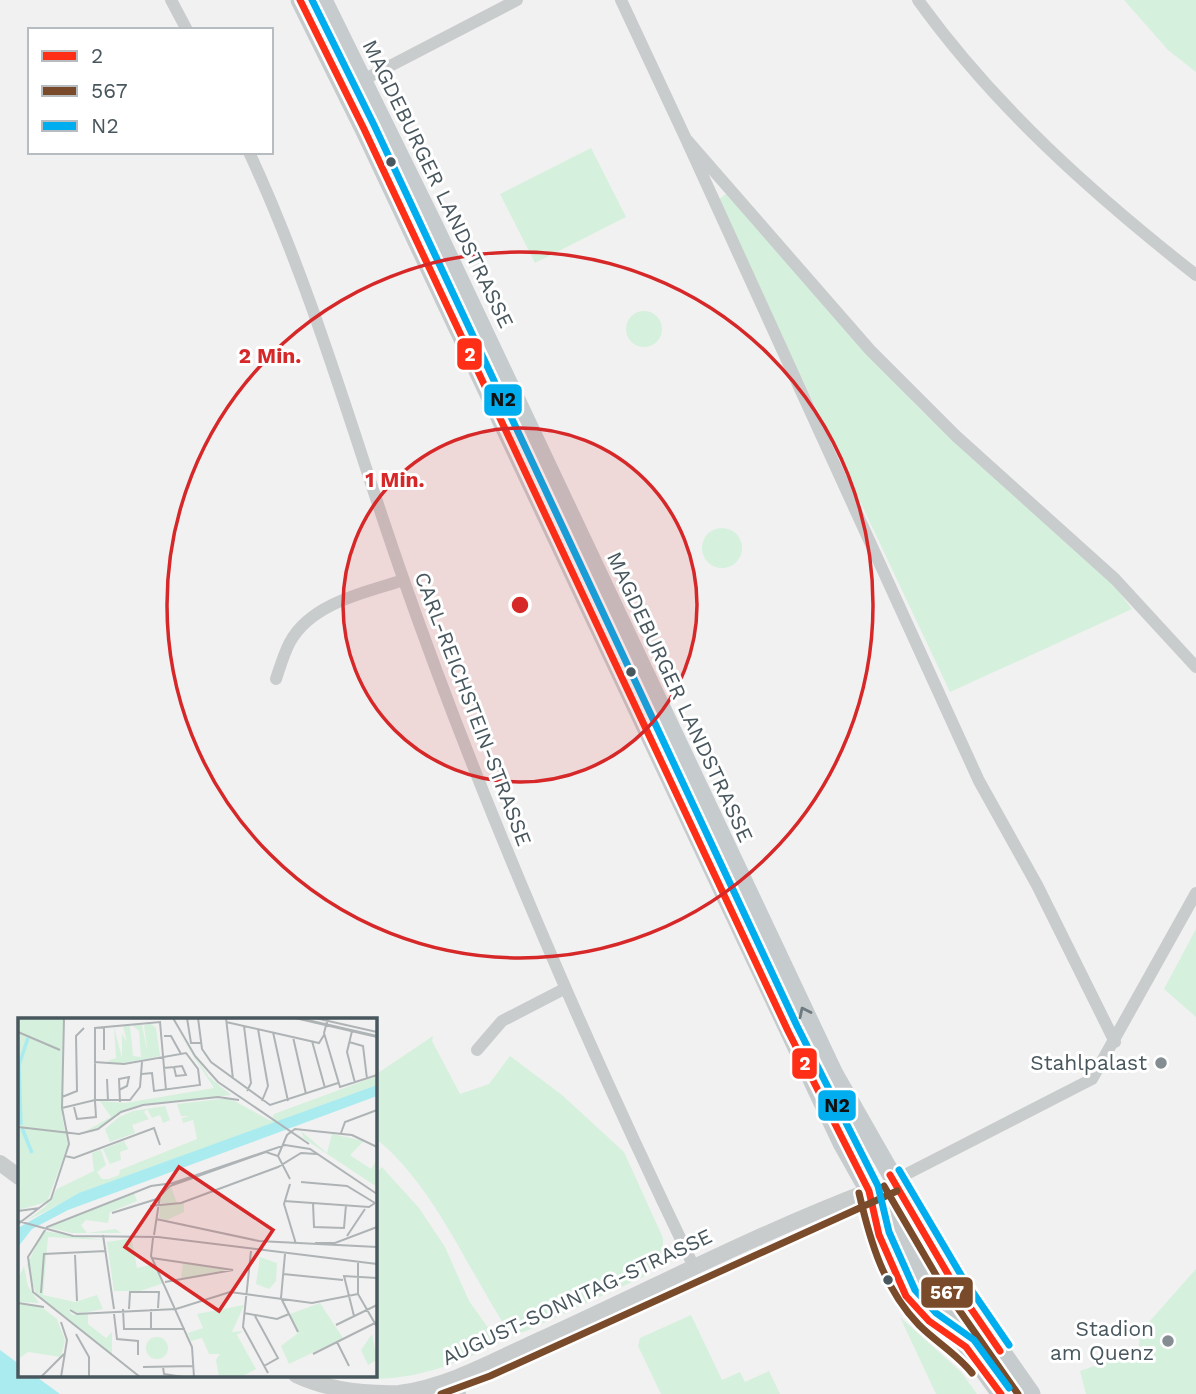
<svg xmlns="http://www.w3.org/2000/svg" width="1196" height="1394" font-family="'Work Sans',sans-serif">
<style>
.green{fill:#d5f0dc}
.water{fill:#aaebef}
.lines{fill:none;stroke-linecap:round;stroke-linejoin:round}
.minor{stroke:#c9cccd;stroke-width:12}
.tertiary{stroke:#c9cccd;stroke-width:16}
.primary{stroke:#c6cbcd;stroke-width:19}
.bus-1-casing{stroke:#fff;stroke-width:12}
.bus-2-casing{stroke:#fff;stroke-width:12}
.bus-3-casing{stroke:#fff;stroke-width:12}
.bus-1{stroke:#ff2e17;stroke-width:7}
.bus-2{stroke:#7a4b2a;stroke-width:7}
.bus-3{stroke:#00aeef;stroke-width:7}
.oneway{stroke:#6e7a7f}
.ring{fill:none;stroke:#d62828;stroke-width:3.5}
.bus-dot{fill:#48575e;stroke:#fff;stroke-width:2.5}
.poi-dot{fill:#848d91;stroke:#fff;stroke-width:2.5}
.labels{text-anchor:middle;stroke-width:6;stroke-linejoin:round;paint-order:stroke}
.street-label{font-size:21px;fill:#48575e;stroke:#fff}
.poi-label{font-size:21px;fill:#48575e;stroke:#fff;text-anchor:end}
.inset-river{fill:none;stroke:#aaebef;stroke-width:3.5}
.inset-road{fill:none;stroke:#aeb3b6;stroke-width:2}
.view{fill:#d62828;fill-opacity:0.15;stroke:#d62828;stroke-width:3.5}
.inset-edge{fill:none;stroke:#48575e;stroke-width:3.5}
.centre{fill:#d62828;stroke:#fff;stroke-width:3.5}
.ring-label{font-size:21px;text-anchor:middle;font-weight:bold;fill:#d62828;stroke:#fff;stroke-width:6;stroke-linejoin:round;paint-order:stroke}
.line-badge{stroke:#fff;stroke-width:2.5}
.badge-label{font-size:19px;text-anchor:middle;font-weight:bold;fill:#fff}
.pale-badge-label{font-size:19px;text-anchor:middle;font-weight:bold;fill:#111}
</style>
<rect width="100%" height="100%" fill="#f2f1f1"/>
<path class="green" d="M 1124,0 L 1196,0 L 1196,72 L 1168,50 Z
M 591,148 L 626,217 L 535,263 L 500,194 Z
M 727,193 L 852,338 L 924,413 L 1112,583 L 1132,609 L 950,692 L 718,200 Z
M626 329a18 18 0 1 1 36 0a18 18 0 1 1-36 0Z
M702 548a20 20 0 1 1 40 0a20 20 0 1 1-40 0Z
M 1196,929 L 1196,1017 L 1164,989 Z
M 433,1036 L 432,1041 L 460,1094 L 489,1084 L 510,1056 L 562,1095 L 624,1152 L 663,1238 L 663,1256 L 645,1276 L 526,1331 L 511,1335 C 469,1273 434,1184 375,1138 L 375,1075 Z
M 382,1167 L 419,1208 L 445,1247 L 469,1301 L 499,1343 C 450,1368 396,1387 341,1375 L 374,1375 L 374,1175 Z
M 1196,1269 L 1196,1394 L 1086,1394 L 1080,1371 L 1138,1351 L 1141,1331 Z
M 691,1315 L 722,1380 L 740,1372 L 745,1382 L 769,1371 L 780,1394 L 661,1394 L 638,1346 L 640,1338 Z
M 900,1317 L 961,1372 L 977,1394 L 936,1394 Z"/>
<path class="water" d="M 0,1350 L 19,1364 L 19,1375 L 34,1375 L 60,1394 L 0,1394 Z"/>
<g class="lines">
<path class="minor" d="M 171,0 L 187,30
M 621,0 L 686,139
M 918,0 C 995,107 1093,194 1196,275
M 363,80 L 517,0
M 249,152 C 313,290 353,435 403,578 C 486,815 585,1041 694,1267
M 276,679 C 280,667 284,653 290,642 C 311,603 366,592 404,580
M 1115,1042 L 1037,885 L 979,781 L 686,139 L 870,350 L 956,436 L 1115,579 L 1196,667
M 477,1050 L 502,1021 L 564,989
M 893,1181 L 1092,1079 L 1196,893
M 452,1379 L 460,1394"/>
<path class="tertiary" d="M 0,1163 L 19,1177
M 296,1375 C 328,1390 363,1394 399,1393 C 452,1386 500,1357 548,1336 C 655,1287 759,1233 869,1191"/>
<path class="primary" d="M 300,0 L 364,129 L 842,1143 C 890,1230 942,1314 1001,1394
M 323,0 L 434,226 L 834,1074 L 952,1281 L 1031,1394"/>
<g class="bus-1-casing">
<path id="bus-1" d="M 300,0 L 364,129 L 788,1031 L 869,1191 L 879,1235 L 906,1296 L 929,1321 L 966,1347 L 1001,1394
M 890,1175 L 952,1281 L 1000,1351"/>
</g>
<g class="bus-2-casing">
<path id="bus-2" d="M 884,1186 L 943,1287 L 1018,1394
M 859,1193 C 870,1241 884,1289 919,1325 C 936,1342 957,1354 972,1373
M 441,1394 L 490,1376 L 897,1191"/>
</g>
<g class="bus-3-casing">
<path id="bus-3" d="M 312,0 L 374,125 L 797,1026 L 878,1186 L 889,1232 L 915,1290 L 936,1313 L 974,1340 L 1009,1388
M 899,1170 L 961,1275 L 1009,1345"/>
</g>
<use href="#bus-1" class="bus-1"/>
<use href="#bus-2" class="bus-2"/>
<use href="#bus-3" class="bus-3"/>
</g>
<defs><path id="oneway-chevron" d="M-2-3.5L2.5 0L-2 3.5" fill="none" stroke-width="1.6" stroke-linecap="round" stroke-linejoin="round" transform="scale(1.75)"/></defs>
<use class="oneway" href="#oneway-chevron" transform="translate(804 1012) rotate(-116)"/>
<circle cx="520" cy="605" r="177" fill="#d62828" fill-opacity=".12"/>
<g class="ring">
<circle cx="520" cy="605" r="177"/>
<circle cx="520" cy="605" r="353"/>
</g>
<g class="bus-dot">
<circle cx="391" cy="162" r="6"/>
<circle cx="631" cy="672" r="6"/>
<circle cx="888" cy="1280" r="6"/>
</g>
<g class="poi-dot">
<circle cx="1161" cy="1063" r="7"/>
<circle cx="1168" cy="1341" r="7"/>
</g>
<g class="labels">
<g class="street-label">
<text transform="translate(438 184) rotate(64)" y="7">MAGDEBURGER LANDSTRASSE</text>
<text transform="translate(680 697) rotate(65)" y="7">MAGDEBURGER LANDSTRASSE</text>
<text transform="translate(473 709) rotate(69)" y="7">CARL-REICHSTEIN-STRASSE</text>
<text transform="translate(577 1297) rotate(-25)" y="7">AUGUST-SONNTAG-STRASSE</text>
</g>
<g class="poi-label">
<text x="1147" y="1070">Stahlpalast</text>
<text x="1154" y="1336">Stadion<tspan x="1154" dy="24">am Quenz</tspan></text>
</g>
</g>
<g transform="translate(18 1018)">
<rect width="359" height="359" fill="#f2f1f1"/>
<path d="M 0,0 L 45,0 L 44,99 L 50,127 L 29,184 L 0,192 ZM 131,4 L 138,10 L 142,38 L 101,46 L 89,43 L 98,40 L 96,9 L 104,40 L 104,16 L 109,24 L 105,8 L 112,8 L 115,38 L 123,39 L 121,13 L 114,7 L 124,7 L 130,37 L 126,8 ZM 160,14 L 191,59 L 213,77 L 123,87 L 106,92 L 85,108 L 66,114 L 93,99 L 82,83 L 107,85 L 196,70 ZM 359,58 L 359,67 L 70,172 L 8,203 L 27,189 L 39,171 L 76,153 L 74,135 L 83,132 L 88,147 L 79,154 L 84,161 L 91,161 L 101,157 L 102,152 L 179,121 L 175,102 L 165,105 L 164,100 L 171,98 L 163,98 L 159,86 L 211,80 L 253,103 L 256,96 ZM 147,88 L 152,102 L 145,105 L 142,97 L 134,100 L 129,91 L 126,94 L 131,101 L 114,107 L 117,115 L 92,124 L 87,111 L 101,99 L 115,93 ZM 283,113 L 309,135 L 314,116 L 346,123 L 332,137 L 353,151 L 359,142 L 359,169 L 276,114 L 286,120 ZM 106,123 L 110,131 L 102,134 L 103,142 L 92,146 L 85,131 ZM 153,169 L 159,185 L 155,186 L 166,184 L 166,194 L 149,202 L 141,200 L 142,186 L 149,186 L 142,185 L 144,178 ZM 116,175 L 119,183 L 92,194 L 90,205 L 68,202 L 63,207 L 69,215 L 98,211 L 103,215 L 54,215 L 29,209 ZM 25,213 L 85,222 L 30,219 L 25,277 L 57,284 L 79,277 L 85,291 L 59,296 L 50,291 L 54,297 L 70,296 L 70,306 L 88,320 L 94,314 L 94,336 L 18,276 L 9,247 ZM 109,221 L 114,223 L 119,250 L 136,246 L 146,265 L 122,273 L 96,273 L 89,224 ZM 242,239 L 259,245 L 258,263 L 251,271 L 238,266 ZM 165,245 L 209,252 L 163,261 ZM 6,248 L 10,268 L 21,285 L 0,284 L 0,261 ZM 302,285 L 325,320 L 271,346 L 263,328 L 280,315 L 272,296 ZM 0,286 L 21,287 L 39,301 L 47,322 L 43,339 L 10,334 L 0,341 ZM 226,287 L 214,314 L 225,313 L 219,317 L 238,351 L 223,359 L 201,359 L 198,342 L 202,336 L 191,336 L 184,320 L 173,323 L 170,315 L 185,310 L 179,296 ZM 354,316 L 359,342 L 350,347 L 343,332 ZM128 330a11 11 0 1 1 22 0a11 11 0 1 1-22 0Z" fill="#d5f0dc"/>
<path d="M 359,67 L 359,78 L 50,192 L 14,211 L 0,229 L 0,210 L 61,175 Z" fill="#aaebef"/>
<path class="inset-river" d="M 3,107 L 1,47 L 10,20M 4,110 L 14,135"/>
<path class="inset-road" d="M 155,0 L 177,38 L 200,64 L 291,126M 169,0 L 173,25 L 183,25M 180,0 L 184,31 L 193,44 L 252,87 L 320,65M 208,0 L 215,61M 277,0 L 359,19M 281,0 L 359,18M 297,0 L 359,14M 310,0 L 306,15 L 322,69 L 359,57M 208,4 L 301,25 L 306,17M 226,8 L 233,65 L 229,73M 86,9 L 86,32M 240,11 L 250,68 L 244,83M 334,13 L 329,34 L 337,65M 0,14 L 42,32M 255,14 L 270,83M 146,18 L 153,18 L 163,36M 275,19 L 288,76M 294,23 L 307,70M 331,24 L 345,28 L 349,61M 76,44 L 106,46 L 168,35 L 180,51 L 182,67 L 136,73 L 134,55 L 124,56M 145,50 L 156,49 L 158,58 L 168,57 L 164,48 L 156,49M 89,61 L 90,83M 101,72 L 109,68 L 111,59 L 101,61 L 102,84M 44,79 L 59,73 L 58,18 L 66,10M 77,82 L 77,10 L 142,4 L 148,72M 56,89 L 59,101 L 78,99 L 77,83M 44,90 L 77,82 L 112,82 L 122,69 L 124,44M 0,109 L 61,116 L 80,111 L 103,94 L 125,87 L 200,79 L 221,82M 323,115 L 327,104 L 359,92M 47,138 L 56,140 L 136,110 L 142,127M 260,138 L 269,117 L 277,111 L 334,117 L 359,129M 283,164 L 329,168 L 357,185M 272,166 L 266,186 L 278,226M 266,183 L 351,189 L 357,185M 295,185 L 296,209 L 326,210 L 328,187M 132,188 L 163,185 L 260,149 L 283,135 L 299,136M 0,193 L 22,190M 94,195 L 142,180M 138,201 L 241,223 L 359,229M 0,203 L 55,218 L 140,219 L 359,246M 0,206 L 33,181 L 51,126 L 44,90 L 46,0M 85,217 L 96,291M 136,217 L 142,178 L 152,168 L 248,134 L 260,138 L 272,161M 329,218 L 347,191M 135,220 L 133,238 L 174,329 L 176,359M 297,225 L 317,225 L 359,209M 233,233 L 225,309 L 250,355M 267,236 L 263,280 L 280,314M 57,237 L 59,283M 134,240 L 215,252 L 147,264M 340,244 L 340,276 L 359,309M 265,256 L 325,262M 23,275 L 26,236 L 88,233M 0,285 L 26,289M 105,291 L 106,311 L 133,311 L 133,291M 111,291 L 112,274 L 141,274 L 140,290M 52,292 L 59,296 L 158,291 L 212,274 L 294,285 L 340,276M 226,295 L 259,301 L 271,296M 96,296 L 99,321 L 120,323 L 120,337M 237,298 L 260,340 L 246,348M 336,298 L 326,258 L 359,260M 43,304 L 49,322 L 43,359M 318,307 L 359,287M 133,311 L 167,311M 58,316 L 71,339 L 71,359M 319,324 L 331,348M 295,336 L 359,304M 125,349 L 176,348M 145,349 L 146,356 L 165,359M 23,359 L 46,336M 87,359 L 110,359M 122,359 L 15,274 L 10,239 L 29,209 L 133,168 L 155,165 L 267,127 L 292,131 L 359,176"/>
<path class="view" d="M 161,149 L 255,212 L 201,293 L 107,229 Z"/>
<rect width="359" height="359" class="inset-edge"/>
</g>
<circle cx="520" cy="605" r="10" class="centre"/>
<g class="ring-label">
<text x="270" y="363">2 Min.</text>
<text x="395" y="487">1 Min.</text>
</g>
<g class="line-badge">
<rect x="456" y="337" width="27" height="34" rx="7" fill="#ff2e17"/>
<rect x="483" y="383" width="40" height="34" rx="7" fill="#00aeef"/>
<rect x="791" y="1047" width="27" height="33" rx="7" fill="#ff2e17"/>
<rect x="817" y="1089" width="40" height="33" rx="7" fill="#00aeef"/>
<rect x="920" y="1276" width="54" height="33" rx="7" fill="#7a4b2a"/>
</g>
<g class="badge-label">
<text x="470" y="361">2</text>
<text x="805" y="1070">2</text>
<text x="947" y="1299">567</text>
</g>
<g class="pale-badge-label">
<text x="503" y="406">N2</text>
<text x="837" y="1112">N2</text>
</g>
<rect x="28" y="28" width="245" height="126" fill="#ffffff" stroke="#b6bcbf" stroke-width="2"/>
<rect x="42" y="51" width="35" height="10" fill="#ff2e17" stroke="#b6bcbf" stroke-width="2"/>
<text x="91" y="63" font-size="21" fill="#48575e">2</text>
<rect x="42" y="86" width="35" height="10" fill="#7a4b2a" stroke="#b6bcbf" stroke-width="2"/>
<text x="91" y="98" font-size="21" fill="#48575e">567</text>
<rect x="42" y="121" width="35" height="10" fill="#00aeef" stroke="#b6bcbf" stroke-width="2"/>
<text x="91" y="133" font-size="21" fill="#48575e">N2</text>
</svg>
